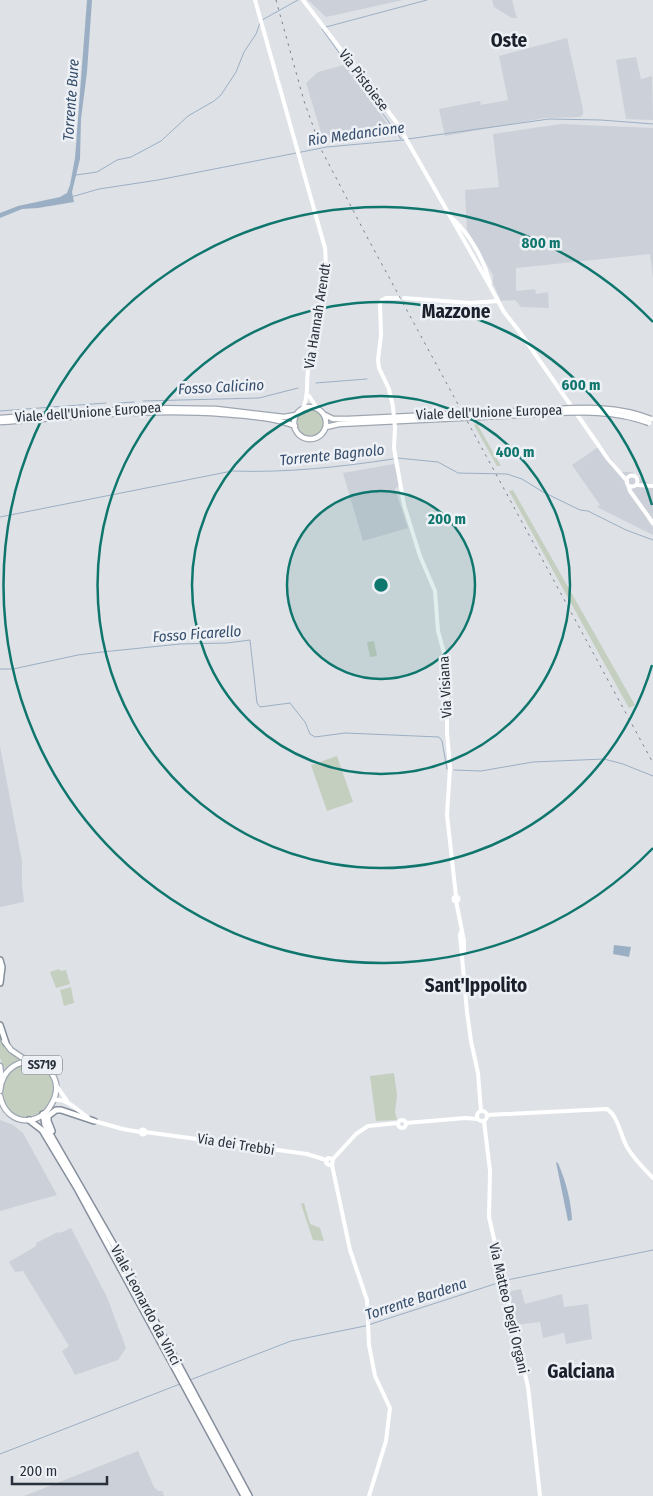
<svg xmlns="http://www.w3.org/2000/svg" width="653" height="1496" font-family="'Fira Sans Condensed',sans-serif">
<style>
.built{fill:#ccd0d8}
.green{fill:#c4cfc0}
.water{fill:#9bafc4}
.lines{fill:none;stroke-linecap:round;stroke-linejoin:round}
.stream{stroke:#9bafc4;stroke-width:1}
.primary-casing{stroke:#9ea6b1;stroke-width:7}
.highway-casing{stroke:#868f9c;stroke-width:8}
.secondary{stroke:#fff;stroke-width:4}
.primary{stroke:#fff;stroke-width:4.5}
.highway{stroke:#fff;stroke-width:5}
.rail{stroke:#79818e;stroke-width:1;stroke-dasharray:2.5 5;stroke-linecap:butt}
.primary-bridge-casing{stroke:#9ea6b1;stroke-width:7;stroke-linecap:butt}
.secondary-bridge{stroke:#fff;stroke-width:4}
.primary-bridge{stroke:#fff;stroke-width:4.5}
.ring{fill:none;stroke:#0f766e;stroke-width:2.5}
.labels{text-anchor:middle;stroke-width:5;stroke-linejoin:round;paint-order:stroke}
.shield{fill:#edf0f4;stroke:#636a73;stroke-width:1}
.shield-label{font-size:12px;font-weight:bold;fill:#28303c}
.street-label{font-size:14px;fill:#28303c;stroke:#edf0f4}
.water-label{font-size:15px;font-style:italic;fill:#364e6c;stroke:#edf0f4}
.district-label{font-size:19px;font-weight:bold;fill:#1b212c;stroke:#edf0f4}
.centre{fill:#0f766e;stroke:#edf0f4;stroke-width:2.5}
.ring-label{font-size:15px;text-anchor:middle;font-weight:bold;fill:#0f766e;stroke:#edf0f4;stroke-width:5;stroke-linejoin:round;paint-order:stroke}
</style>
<rect width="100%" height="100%" fill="#dee1e6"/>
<path class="built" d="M 308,0 L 403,0 L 326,17 Z
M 492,0 L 512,0 L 517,18 L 512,18 L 494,7 Z
M 567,38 L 583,109 L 583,114 L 580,117 L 545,118 L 445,136 L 439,109 L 480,101 L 481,105 L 508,100 L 499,56 Z
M 636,57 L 641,79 L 652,76 L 653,120 L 626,119 L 616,60 Z
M 348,64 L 364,91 L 396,136 L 324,142 L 306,83 L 318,72 Z
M 561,124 L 653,128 L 653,278 L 650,254 L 516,268 L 516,291 L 535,289 L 536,294 L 548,292 L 549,308 L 521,307 L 515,300 L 501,301 L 493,283 L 493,275 L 467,230 L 465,190 L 499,187 L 493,134 Z
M 601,445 L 621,472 L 632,472 L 644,481 L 653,485 L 653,519 L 647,519 L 653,528 L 653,535 L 597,507 L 600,505 L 572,465 Z
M 394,464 L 400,485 L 395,489 L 408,528 L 363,541 L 343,473 Z
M 0,746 L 22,861 L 22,885 L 24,902 L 0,907 Z
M 0,1120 L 13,1125 L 23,1133 L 57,1195 L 0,1211 Z
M 71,1228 L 107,1297 L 126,1348 L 118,1360 L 75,1375 L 62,1351 L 69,1346 L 23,1271 L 15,1272 L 9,1262 L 36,1246 L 36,1243 L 58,1232 L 60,1233 Z
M 521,1289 L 525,1304 L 562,1294 L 564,1307 L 588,1304 L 592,1339 L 566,1344 L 564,1333 L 543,1338 L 540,1322 L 515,1325 L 508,1292 Z
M 138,1451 L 154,1487 L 158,1491 L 162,1491 L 164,1496 L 24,1496 Z"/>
<path class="green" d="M296 423a14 14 0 1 1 28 0a14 14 0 1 1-28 0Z
M 477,424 L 501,466 L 497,466 L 474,425 Z
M 513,490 L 635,705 L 629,708 L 509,491 Z
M 374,641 L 377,656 L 370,657 L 367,642 Z
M 337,756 L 353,802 L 327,811 L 311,765 Z
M 59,969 L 60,971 L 66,970 L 70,984 L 56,988 L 50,972 Z
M 71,987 L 74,1003 L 64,1006 L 60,990 Z
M 0,1036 L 9,1052 L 21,1061 L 6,1072 L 0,1058 Z
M 29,1063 C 33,1064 40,1065 44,1067 C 46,1069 47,1072 48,1074 C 69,1102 26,1133 7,1107 C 0,1095 2,1076 14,1068 C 18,1066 24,1065 29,1063 Z
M 394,1073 L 397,1095 L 395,1112 L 397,1120 L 376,1121 L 370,1076 Z
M 304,1203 L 310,1224 L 320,1228 L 324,1241 L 313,1240 L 301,1204 Z"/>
<path class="water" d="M 87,0 L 92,0 L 87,72 L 81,119 L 80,159 L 72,192 L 74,202 L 38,208 L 22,209 L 0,218 L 0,213 L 18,206 L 60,197 L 67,193 L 70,185 L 75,158 Z
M 614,945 L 631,947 L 629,957 L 613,954 Z
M 556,1162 L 558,1163 C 566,1182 571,1200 572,1220 L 568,1221 Z"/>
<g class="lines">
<path class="stream" d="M 262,20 L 298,0
M 326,27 L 427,0
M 322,29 L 347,64
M 365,89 L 401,139
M 408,139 L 549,119 L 601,120 L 653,124
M 76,175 L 97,172 L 117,160 L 131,157 L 161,141 L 188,116 L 214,101 L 221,95 L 236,72 L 244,52 L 256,34 L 260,23
M 71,197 L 99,189 L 158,180 L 327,147 L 404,140
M 316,383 L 367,379
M 143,401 L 259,398 L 298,388
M 118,403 L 134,402
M 0,411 L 106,403
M 397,458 L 438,462 L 458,473 L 507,474 L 522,479 L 543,492 L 580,510 L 588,511 L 626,530 L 653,540
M 0,517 L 232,471 C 286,473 340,467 393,459
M 0,669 L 13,669 L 78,655 L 102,652 L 180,644 L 227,643 L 250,640 L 257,703 L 260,707 L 290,703 L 305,722 L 310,734 L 315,737 L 345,733 L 439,737 L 442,741 L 447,769
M 454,770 L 481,771 L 533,762 L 604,759 L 623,764 L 653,776
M 190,1380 L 291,1341 L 365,1326 L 507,1280 L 653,1250
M 0,1454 L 180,1384"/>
<g class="primary-casing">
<path id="primary" d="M294 423a16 16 0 1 1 32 0a16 16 0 1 1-32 0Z
M 325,415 L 333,419 L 348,419 L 538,410
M 0,418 L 145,408 L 216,409 L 284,417 L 296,415
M 0,422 C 75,417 149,408 224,414 C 247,416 273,417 295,426
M 326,427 L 339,424 L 538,414
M 4,1041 L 11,1050 L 27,1061
M 0,1066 L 2,1081
M 0,1091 C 5,1041 76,1063 51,1105 C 47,1113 39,1119 30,1120 C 14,1122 3,1111 0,1096"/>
</g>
<g class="highway-casing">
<path id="highway" d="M 0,960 L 2,967 L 0,983
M 0,1025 L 6,1043
M 43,1114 L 45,1125 L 122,1259 L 249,1496
M 29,1120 L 42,1130 L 78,1190 L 244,1496
M 52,1131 L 48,1121 L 48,1116 L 56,1110 L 61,1110 L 94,1121"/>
</g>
<path class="secondary" d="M 255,0 L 325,248 C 329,290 314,330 308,370 C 306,384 309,396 303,408
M 303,0 L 397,123 L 490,286 L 504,312 L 519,331 L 608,459 L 627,481
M 453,219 C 471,236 484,260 490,283
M 404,298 L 470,303 L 498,301
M 309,396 L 317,408
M 393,407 L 389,389 L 379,368 L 378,360 L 381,335 L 380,304 L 382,300 L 386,298 L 399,298
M 395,428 L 394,448 L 404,505 L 420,556 L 435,591 L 438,631 L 447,664 L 447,732 L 450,768 L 447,815 L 456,896
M626.5 481a5.5 5.5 0 1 1 11 0a5.5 5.5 0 1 1-11 0Z
M 628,485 L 630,491 L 653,523
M 637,485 L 653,486
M453.5 899a2.5 2.5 0 1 1 5 0a2.5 2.5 0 1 1-5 0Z
M 456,901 L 464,941 L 464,953
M 461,932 L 460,935 L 467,1012 L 471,1041 L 478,1073 L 481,1111
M 56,1085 L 67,1101
M 54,1100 C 68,1098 77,1111 88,1117
M477 1116a5 5 0 1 1 10 0a5 5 0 1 1-10 0Z
M 487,1115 L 607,1109 C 618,1116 621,1136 627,1147 C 634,1159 643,1168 653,1178
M398 1124a4 4 0 1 1 8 0a4 4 0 1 1-8 0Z
M 94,1121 L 123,1129 L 140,1132
M 484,1121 L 490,1171 L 489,1217 L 528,1387 L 540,1496
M 406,1123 L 465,1118 L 478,1119
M140.5 1132a2.5 2.5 0 1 1 5 0a2.5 2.5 0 1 1-5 0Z
M 145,1132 L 307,1154 L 326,1160
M 333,1159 L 328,1158 L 326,1163 L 329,1165 L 332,1165 L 333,1159 L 356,1134 L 368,1126 L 398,1123
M 332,1165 L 350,1250 L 367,1300 L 369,1345 L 375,1376 L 390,1408 L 386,1441 L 369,1496"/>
<use href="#primary" class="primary"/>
<use href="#highway" class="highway"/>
<path class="rail" d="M 276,0 L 304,101 L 322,151 L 366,235 L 653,763"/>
<g class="primary-bridge-casing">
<path id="primary-bridge" d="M 538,410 C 577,408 614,404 651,419
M 538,414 C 576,412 613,409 649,423"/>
</g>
<path class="secondary-bridge" d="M 393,407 L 395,428"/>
<use href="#primary-bridge" class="primary-bridge"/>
</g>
<circle cx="381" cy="585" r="94" fill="#0f766e" fill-opacity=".12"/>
<g class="ring">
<circle cx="381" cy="585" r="94"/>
<circle cx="381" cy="585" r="189"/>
<path d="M652 665A283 283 0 1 1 652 505"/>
<path d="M653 848A378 378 0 1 1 653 322"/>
</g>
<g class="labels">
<rect class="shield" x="22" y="1055.5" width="40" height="19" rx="4"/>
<g class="shield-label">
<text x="42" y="1069">SS719</text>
</g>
<g class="street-label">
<text transform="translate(364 80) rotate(53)" y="5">Via Pistoiese</text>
<text transform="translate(317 316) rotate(-81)" y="5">Via Hannah Arendt</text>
<text transform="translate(88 412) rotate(-4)" y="5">Viale dell'Unione Europea</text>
<text transform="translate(489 412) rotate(-2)" y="5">Viale dell'Unione Europea</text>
<text transform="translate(445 687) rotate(-93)" y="5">Via Visiana</text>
<text transform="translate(236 1144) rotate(9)" y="5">Via dei Trebbi</text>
<text transform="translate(146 1305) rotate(62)" y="5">Viale Leonardo da Vinci</text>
<text transform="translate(509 1308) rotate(77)" y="5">Via Matteo Degli Organi</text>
</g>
<g class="water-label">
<text transform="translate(71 100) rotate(-86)" y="5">Torrente Bure</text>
<text transform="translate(356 134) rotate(-8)" y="5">Rio Medancione</text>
<text transform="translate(221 387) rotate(-3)" y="5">Fosso Calicino</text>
<text transform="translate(332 455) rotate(-6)" y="5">Torrente Bagnolo</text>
<text transform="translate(197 634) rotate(-4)" y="5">Fosso Ficarello</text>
<text transform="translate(416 1299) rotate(-18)" y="5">Torrente Bardena</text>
</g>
<g class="district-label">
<text x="509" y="47">Oste</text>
<text x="456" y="318">Mazzone</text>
<text x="476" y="992">Sant'Ippolito</text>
<text x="581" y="1378">Galciana</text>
</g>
</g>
<circle cx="381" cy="585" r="8" class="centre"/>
<g class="ring-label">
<text x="541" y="248">800 m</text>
<text x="581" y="390">600 m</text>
<text x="515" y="457">400 m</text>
<text x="447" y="524">200 m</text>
</g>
<path d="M12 1476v8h95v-8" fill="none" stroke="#28303c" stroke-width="2.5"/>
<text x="20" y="1476" font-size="15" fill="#28303c" stroke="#edf0f4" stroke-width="4" paint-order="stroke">200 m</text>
</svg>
